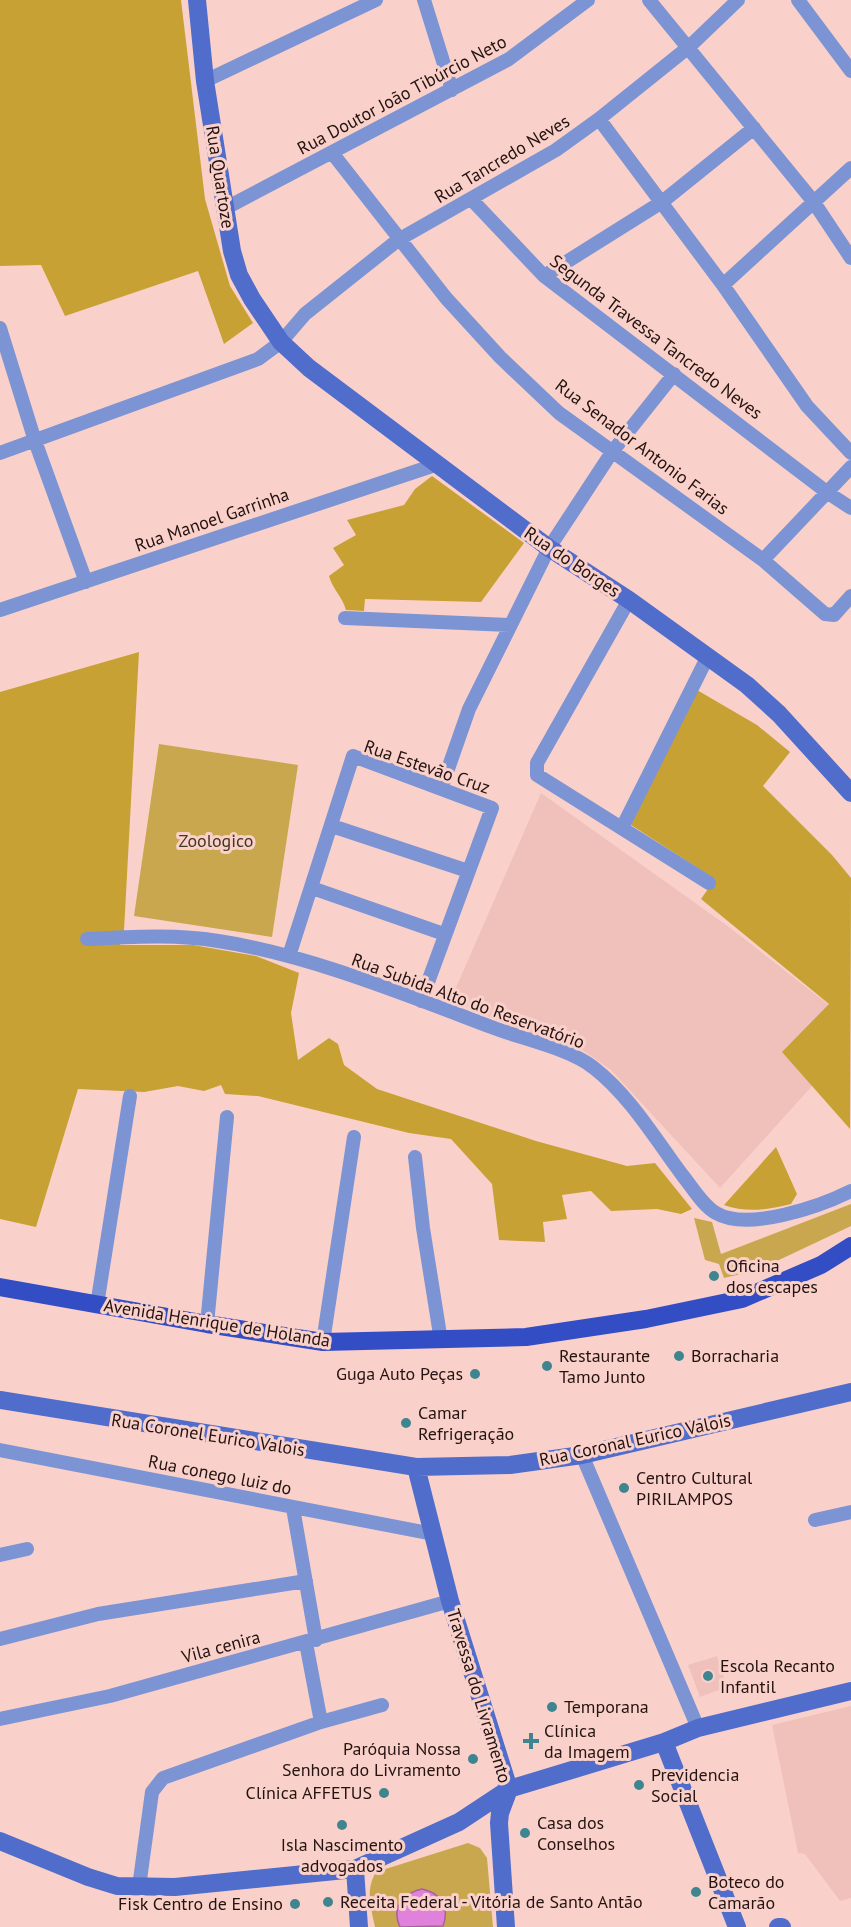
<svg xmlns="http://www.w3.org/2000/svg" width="851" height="1927" font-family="'PT Sans',sans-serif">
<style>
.built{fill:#efc1ba}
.green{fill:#c9a74e}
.forest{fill:#c7a134}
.water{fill:#e081dc;stroke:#a8609f;stroke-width:1.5}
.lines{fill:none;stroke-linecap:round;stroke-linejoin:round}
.street{stroke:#7c94d4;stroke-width:14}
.secondary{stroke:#506dcc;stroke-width:18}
.primary{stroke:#334dc5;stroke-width:18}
.poi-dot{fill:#3f8590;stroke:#fad1ca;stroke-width:2}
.labels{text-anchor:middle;stroke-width:6;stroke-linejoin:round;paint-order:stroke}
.street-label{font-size:18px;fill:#241310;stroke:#fad1ca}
.park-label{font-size:18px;fill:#3f361f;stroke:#fad1ca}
.poi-label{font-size:18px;fill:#241310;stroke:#fad1ca;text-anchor:start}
</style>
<rect width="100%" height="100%" fill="#fad1ca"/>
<path class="built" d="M 541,793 L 729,927 L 829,1005 L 783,1052 L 813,1085 L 720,1188 L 611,1070 L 571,1042 L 531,1036 L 451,999 Z
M 717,1656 L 727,1687 L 700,1697 L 688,1665 Z
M 851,1706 L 851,1898 L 840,1901 L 805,1854 L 798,1853 L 772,1725 Z"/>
<path class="green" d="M 159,744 L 298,765 L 272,937 L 134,916 Z
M 851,1204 L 851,1226 L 758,1270 L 724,1278 L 719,1264 L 705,1260 L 694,1218 L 712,1222 L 721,1254 Z
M 468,1843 L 480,1848 L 487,1858 L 493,1927 L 375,1927 C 371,1908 365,1890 376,1872 Z"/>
<path class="forest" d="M 0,0 L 181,0 L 205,199 L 230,286 L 253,323 L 224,344 L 198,271 L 65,316 L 41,265 L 0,266 Z
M 432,476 L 524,543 L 481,602 L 365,599 L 364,611 L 346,610 C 342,596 333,590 329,576 L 344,565 L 333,548 L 356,535 L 347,520 L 404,505 L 415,489 Z
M 139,652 L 124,931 L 120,945 L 193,945 L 256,956 L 299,973 L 291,1013 L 298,1060 L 329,1038 L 338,1044 L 344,1065 L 377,1089 L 536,1141 L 627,1166 L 655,1163 L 692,1209 L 681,1214 L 657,1209 L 611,1211 L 591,1191 L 562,1195 L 567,1219 L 543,1222 L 545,1242 L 499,1240 L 492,1184 L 451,1139 L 409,1133 L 258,1096 L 225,1094 L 221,1085 L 204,1091 L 178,1086 L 144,1092 L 78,1089 L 36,1227 L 0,1219 L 0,692 Z
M 697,690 L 757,725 L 790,752 L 763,786 L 832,855 L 851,878 L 850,1129 L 782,1052 L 829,1004 L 701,899 L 715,879 L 631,825 Z
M 776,1147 L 797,1194 L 791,1204 C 768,1210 746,1213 724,1205 Z"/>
<path class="water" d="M 422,1889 C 441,1893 450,1907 443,1926 L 400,1927 C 391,1908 403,1893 422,1889 Z"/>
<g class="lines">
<path class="street" d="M 424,0 L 452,90
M 649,0 L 813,201 L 851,258
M 798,0 L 851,71
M 205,81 L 376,0
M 599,119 L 723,285 L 807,406 L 851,453
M 333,154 L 446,298 L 500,357 L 559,413 L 763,560 L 825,614 L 834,615 L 851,596
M 472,200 L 544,276 L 828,493 L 851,508
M 224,209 L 509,59 L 588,0
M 544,276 L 662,202 L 754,128
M 723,285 L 851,168
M 0,328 L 35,441 L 86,582
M 0,453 L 258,359 L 281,342 L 305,314 L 398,240 L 556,150 L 599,119 L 690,46 L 738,0
M 763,560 L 851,467
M 629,600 L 537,763 L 537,775 L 709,883
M 0,610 L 435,465
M 345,618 L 509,625
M 441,789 L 469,709 L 549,548 L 612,452 L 674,374
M 332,826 L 468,871
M 622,828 L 708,656
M 312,888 L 444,934
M 87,939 C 131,937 175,934 218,941 C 307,954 409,996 494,1028 C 523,1039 571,1049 594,1068 C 630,1096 656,1140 683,1176 C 692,1187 703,1206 716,1213 C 748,1232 821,1206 851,1191
M 289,956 L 353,756 L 492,808 L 421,1001
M 415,1157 L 423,1228 L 441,1341
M 97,1305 L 130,1096
M 207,1324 L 227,1117
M 323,1342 L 354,1137
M 0,1450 L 433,1534
M 582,1455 L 698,1728
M 293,1508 L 316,1640
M 815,1520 L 851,1512
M 0,1555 L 27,1549
M 0,1639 L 98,1614 L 306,1581
M 306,1643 L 321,1722
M 0,1719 L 110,1696 L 450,1601
M 139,1887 L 152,1792 L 163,1778 L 321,1722 L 382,1705"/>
<path class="secondary" d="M 197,0 L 205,81 L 232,251 L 239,275 L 252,299 L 281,342 L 309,368 L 549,548 L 629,600 L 747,685 L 779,714 L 851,793
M 0,1400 L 416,1467 L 510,1465 L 582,1455 L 851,1392
M 416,1467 L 450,1601 L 509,1789 L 500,1813 L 499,1823 L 506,1927
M 664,1742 L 737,1927
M 0,1841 L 88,1877 L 117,1886 L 175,1887 L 355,1869 L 459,1822 L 509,1789 L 664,1742 L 698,1728 L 851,1691
M 355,1869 L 359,1927
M 778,1927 L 782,1927"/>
<path class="primary" d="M 0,1287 L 207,1324 L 323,1342 L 526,1337 L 646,1319 L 742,1299 L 821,1265 L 851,1246"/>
</g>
<g class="poi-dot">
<circle cx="714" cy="1276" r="6"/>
<circle cx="679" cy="1356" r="6"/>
<circle cx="547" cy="1366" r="6"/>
<circle cx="475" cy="1374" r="6"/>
<circle cx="406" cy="1423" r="6"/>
<circle cx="624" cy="1488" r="6"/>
<circle cx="708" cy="1676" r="6"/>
<circle cx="552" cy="1707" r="6"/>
<path d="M528 1732h6v6h6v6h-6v6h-6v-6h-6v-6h6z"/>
<circle cx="473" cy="1759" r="6"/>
<circle cx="639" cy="1785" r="6"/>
<circle cx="384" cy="1793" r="6"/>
<circle cx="342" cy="1825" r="6"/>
<circle cx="525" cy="1833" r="6"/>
<circle cx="696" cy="1892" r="6"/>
<circle cx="328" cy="1902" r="6"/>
<circle cx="295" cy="1904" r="6"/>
</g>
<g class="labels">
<g class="street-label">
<text transform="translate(402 95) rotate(-28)" y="6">Rua Doutor João Tibúrcio Neto</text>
<text transform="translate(502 159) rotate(-31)" y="6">Rua Tancredo Neves</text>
<text transform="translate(220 177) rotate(81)" y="6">Rua Quartoze</text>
<text transform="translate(656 337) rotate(37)" y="6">Segunda Travessa Tancredo Neves</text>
<text transform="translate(642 447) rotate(37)" y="6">Rua Senador Antonio Farias</text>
<text transform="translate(212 520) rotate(-19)" y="6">Rua Manoel Garrinha</text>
<text transform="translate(572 562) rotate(34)" y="6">Rua do Borges</text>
<text transform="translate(427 767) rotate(19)" y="6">Rua Estevão Cruz</text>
<text transform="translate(468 1001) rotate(20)" y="6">Rua Subida Alto do Reservatório</text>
<text transform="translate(217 1323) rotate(9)" y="6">Avenida Henrique de Holanda</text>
<text transform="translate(208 1435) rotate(9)" y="6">Rua Coronel Eurico Valois</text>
<text transform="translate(635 1440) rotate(-12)" y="6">Rua Coronal Eurico Valois</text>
<text transform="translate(220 1475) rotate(11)" y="6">Rua conego luiz do</text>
<text transform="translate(221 1647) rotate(-15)" y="6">Vila cenira</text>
<text transform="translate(479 1696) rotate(73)" y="6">Travessa do Livramento</text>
</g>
<g class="park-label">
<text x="216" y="847">Zoologico</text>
</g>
<g class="poi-label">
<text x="726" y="1272">Oficina<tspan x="726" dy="21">dos escapes</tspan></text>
<text x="559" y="1362">Restaurante<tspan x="559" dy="21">Tamo Junto</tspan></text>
<text x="691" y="1362">Borracharia</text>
<text x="463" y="1380" text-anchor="end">Guga Auto Peças</text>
<text x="418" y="1419">Camar<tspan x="418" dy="21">Refrigeração</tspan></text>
<text x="636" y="1484">Centro Cultural<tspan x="636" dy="21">PIRILAMPOS</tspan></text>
<text x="720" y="1672">Escola Recanto<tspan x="720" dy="21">Infantil</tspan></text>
<text x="564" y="1713">Temporana</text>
<text x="544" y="1737">Clínica<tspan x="544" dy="21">da Imagem</tspan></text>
<text x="461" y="1755" text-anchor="end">Paróquia Nossa<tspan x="461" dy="21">Senhora do Livramento</tspan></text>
<text x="651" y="1781">Previdencia<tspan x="651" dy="21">Social</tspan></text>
<text x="372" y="1799" text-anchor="end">Clínica AFFETUS</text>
<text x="537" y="1829">Casa dos<tspan x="537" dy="21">Conselhos</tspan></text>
<text x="342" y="1851" text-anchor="middle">Isla Nascimento<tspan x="342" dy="21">advogados</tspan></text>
<text x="708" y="1888">Boteco do<tspan x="708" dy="21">Camarão</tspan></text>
<text x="340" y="1908">Receita Federal - Vitória de Santo Antão</text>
<text x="283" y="1910" text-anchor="end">Fisk Centro de Ensino</text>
</g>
</g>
</svg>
